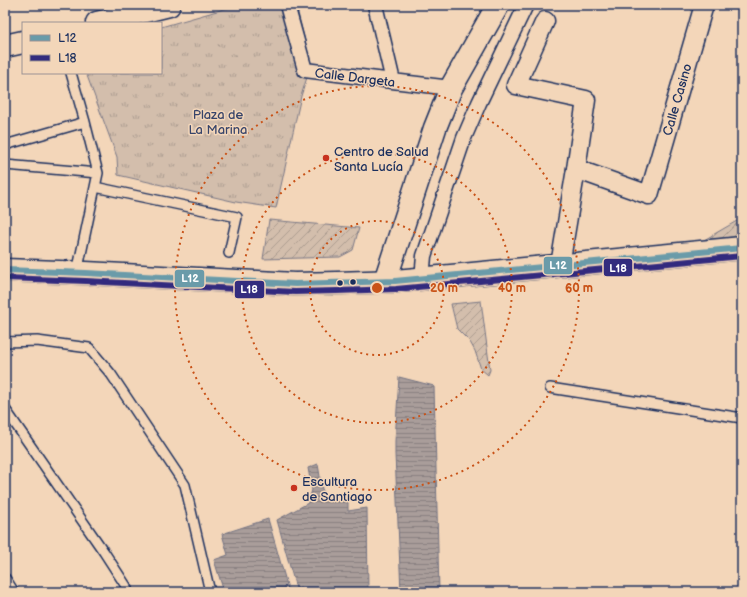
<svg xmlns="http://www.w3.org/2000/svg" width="747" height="597" font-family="'Balsamiq Sans',sans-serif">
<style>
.park{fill:url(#park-tufts);stroke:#777685}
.garden{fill:url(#garden-furrows);stroke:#777685}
.water{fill:url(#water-rules);stroke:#707182}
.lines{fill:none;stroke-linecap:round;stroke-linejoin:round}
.service-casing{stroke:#1b2f5e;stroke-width:12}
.pedestrian-casing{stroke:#1b2f5e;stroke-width:17}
.minor-casing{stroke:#1b2f5e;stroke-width:21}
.tertiary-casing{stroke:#1b2f5e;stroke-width:25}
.secondary-casing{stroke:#1b2f5e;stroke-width:25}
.service{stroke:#f3d6b9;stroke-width:9}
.pedestrian{stroke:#f3d6b9;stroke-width:14}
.minor{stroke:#f3d6b9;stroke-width:18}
.tertiary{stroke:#f3d6b9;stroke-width:22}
.secondary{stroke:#f3d6b9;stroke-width:22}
.bus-1-casing{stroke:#f3d6b9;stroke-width:9}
.bus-2-casing{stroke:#f3d6b9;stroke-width:9}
.bus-1{stroke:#6a9ba9;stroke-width:6}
.bus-2{stroke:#332c7e;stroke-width:6}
.ring{fill:none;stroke:#c95318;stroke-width:2;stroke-dasharray:2 4}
.poi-dot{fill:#c8321e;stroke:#f3d6b9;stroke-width:1.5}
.bus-dot{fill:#1b2f5e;stroke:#f3d6b9;stroke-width:1.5}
.labels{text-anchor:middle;stroke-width:3;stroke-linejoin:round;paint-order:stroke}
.street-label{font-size:13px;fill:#1b2f5e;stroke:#f3d6b9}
.park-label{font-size:13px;fill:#37446a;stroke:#f3d6b9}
.poi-label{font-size:13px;fill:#1b2f5e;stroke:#f3d6b9;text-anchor:start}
.centre{fill:#c95318;stroke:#f3d6b9;stroke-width:2}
.ring-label{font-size:12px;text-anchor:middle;font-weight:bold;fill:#c95318;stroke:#f3d6b9;stroke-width:3;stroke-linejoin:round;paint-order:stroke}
.line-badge{stroke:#f3d6b9;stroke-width:1.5}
.badge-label{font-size:11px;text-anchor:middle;font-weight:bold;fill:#fff}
</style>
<defs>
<pattern id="park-tufts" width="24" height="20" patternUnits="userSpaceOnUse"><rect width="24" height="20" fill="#d3beac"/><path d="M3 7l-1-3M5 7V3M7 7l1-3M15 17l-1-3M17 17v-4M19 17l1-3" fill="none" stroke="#aa9b8f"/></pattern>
<pattern id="garden-furrows" width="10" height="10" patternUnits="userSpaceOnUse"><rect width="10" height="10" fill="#d3beac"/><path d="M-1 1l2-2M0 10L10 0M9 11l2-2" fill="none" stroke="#aa9b8f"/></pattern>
<pattern id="water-rules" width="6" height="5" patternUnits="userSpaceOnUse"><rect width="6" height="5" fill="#a99d9a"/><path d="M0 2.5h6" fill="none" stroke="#898081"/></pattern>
</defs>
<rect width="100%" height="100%" fill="#f3d6b9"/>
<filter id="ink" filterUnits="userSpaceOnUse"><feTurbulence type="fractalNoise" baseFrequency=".025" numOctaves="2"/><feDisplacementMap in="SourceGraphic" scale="8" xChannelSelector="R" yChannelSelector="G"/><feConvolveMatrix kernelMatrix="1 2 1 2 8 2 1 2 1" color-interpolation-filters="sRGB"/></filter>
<g filter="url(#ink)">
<path class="park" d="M 238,5 L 296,5 L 311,65 L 301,96 L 276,208 L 236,202 L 118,175 L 117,157 L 86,73 L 161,73 L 161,27 Z"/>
<path class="garden" d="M 742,218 L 742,236 L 704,240 Z
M 269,220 L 359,228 L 353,250 L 340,257 L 263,259 Z
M 481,301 L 490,370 L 488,375 L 481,369 L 475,351 L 470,342 L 457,329 L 451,304 Z"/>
<path class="water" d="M 399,377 L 434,386 L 439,592 L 401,592 L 395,454 L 395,441 Z
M 318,464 L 322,489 L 327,499 L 348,502 L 348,511 L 367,508 L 368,592 L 297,592 L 277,520 L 308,503 L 312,490 L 308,468 Z
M 268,519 L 289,592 L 224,592 L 214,560 L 228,555 L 222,534 Z"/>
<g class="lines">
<g class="service-casing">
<path id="service" d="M 71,73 L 85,122
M 5,145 L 85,122 L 98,173 L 77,273
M 5,165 L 98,173
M 95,187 L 237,217 L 229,253
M 5,342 L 37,341 L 89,348 L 111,374 L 185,485 L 210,592
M 550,388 L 742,418
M 5,409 L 104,552 L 126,586 L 128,592
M 5,578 L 14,592"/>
</g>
<g class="pedestrian-casing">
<path id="pedestrian" d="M 287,5 L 305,70 L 393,81 L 375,5
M 384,80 L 451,88
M 422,279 L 424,256 L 464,138 L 479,103 L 526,5"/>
</g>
<g class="minor-casing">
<g id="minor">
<path d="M 545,21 L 516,85 L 586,100 L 576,169 L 560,265"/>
<path id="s1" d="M 576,169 L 649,195 L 704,5"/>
</g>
</g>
<g class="tertiary-casing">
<path id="tertiary" d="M 97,23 L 169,5
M 5,46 L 23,42
M 385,281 L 435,128 L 451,88 L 498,5"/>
</g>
<g class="secondary-casing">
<path id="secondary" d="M 5,270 L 86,273 L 295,284 L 337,283 L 395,281 L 462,275 L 742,248"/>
</g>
<use href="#service" class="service"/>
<use href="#pedestrian" class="pedestrian"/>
<use href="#minor" class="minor"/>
<use href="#tertiary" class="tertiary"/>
<use href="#secondary" class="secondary"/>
<g class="bus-1-casing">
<path id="bus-1" d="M 5,270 L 86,273 L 295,284 L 395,281 L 742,248"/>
</g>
<g class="bus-2-casing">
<path id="bus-2" d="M 5,278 L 86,281 L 295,292 L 337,291 L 396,289 L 742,256"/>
</g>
<use href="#bus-1" class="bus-1"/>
<use href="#bus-2" class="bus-2"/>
</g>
</g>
<g class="ring">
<circle cx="377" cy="288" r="67"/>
<circle cx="377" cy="288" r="135"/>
<circle cx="377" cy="288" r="202"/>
</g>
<g class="poi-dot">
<circle cx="326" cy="158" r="4"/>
<circle cx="294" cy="488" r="4"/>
</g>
<g class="bus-dot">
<circle cx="353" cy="282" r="3.5"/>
<circle cx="340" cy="283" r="3.5"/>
</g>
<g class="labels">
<g class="street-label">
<text transform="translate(355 77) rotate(7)" y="5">Calle Dargeta</text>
<text dy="5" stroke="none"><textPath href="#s1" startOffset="177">Calle Casino</textPath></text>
</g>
<g class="park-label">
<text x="218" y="119">Plaza de<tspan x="218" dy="15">La Marina</tspan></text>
</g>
<g class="poi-label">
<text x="334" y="156">Centro de Salud<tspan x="334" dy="15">Santa Lucía</tspan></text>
<text x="302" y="486">Escultura<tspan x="302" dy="15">de Santiago</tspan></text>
</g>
</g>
<circle cx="377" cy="288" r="6" class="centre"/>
<g class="ring-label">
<text x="444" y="292">20 m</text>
<text x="512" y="292">40 m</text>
<text x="579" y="292">60 m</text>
</g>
<g class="line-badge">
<rect x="543" y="256" width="30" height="19" rx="4" fill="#6a9ba9"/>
<rect x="603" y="258" width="30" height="19" rx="4" fill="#332c7e"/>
<rect x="174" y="269" width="31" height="19" rx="4" fill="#6a9ba9"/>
<rect x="234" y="280" width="31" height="19" rx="4" fill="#332c7e"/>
</g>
<g class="badge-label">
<text x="558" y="269">L12</text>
<text x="618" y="272">L18</text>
<text x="190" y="282">L12</text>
<text x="249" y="293">L18</text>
</g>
<rect width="747" height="597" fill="none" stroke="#f3d6b9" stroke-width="20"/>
<rect x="10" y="10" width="727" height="577" fill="none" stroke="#1b2f5e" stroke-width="1.5" filter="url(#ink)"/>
<rect x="22" y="22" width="140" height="52" fill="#f3d6b9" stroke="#9d9395"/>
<rect x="30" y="35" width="20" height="6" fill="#6a9ba9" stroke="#9d9395"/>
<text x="58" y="42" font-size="12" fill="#1b2f5e">L12</text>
<rect x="30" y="55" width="20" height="6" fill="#332c7e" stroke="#9d9395"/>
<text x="58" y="62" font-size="12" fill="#1b2f5e">L18</text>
</svg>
